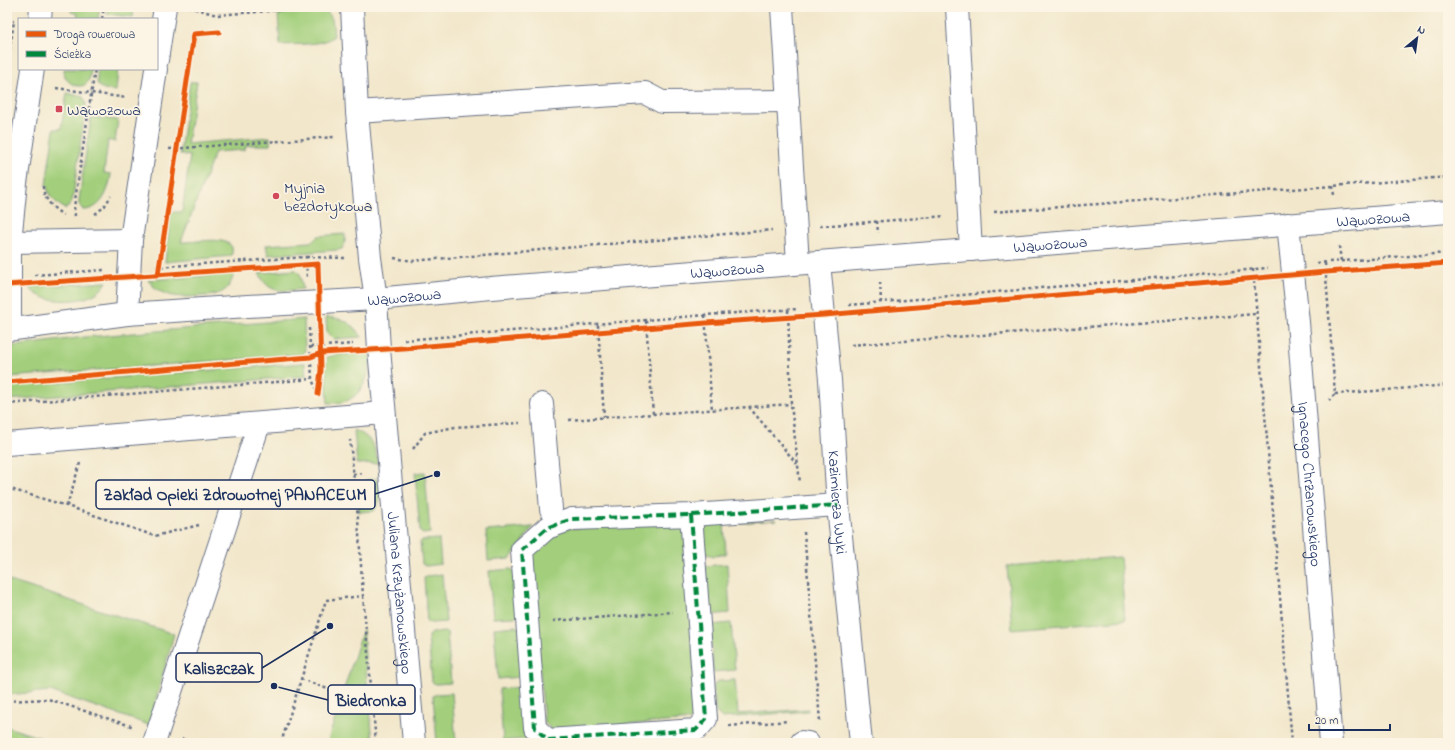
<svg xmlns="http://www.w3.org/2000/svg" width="1455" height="750" font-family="'Indie Flower',sans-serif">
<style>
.green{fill:#a3cf7c;stroke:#5f7f6d}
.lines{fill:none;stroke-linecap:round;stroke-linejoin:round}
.minor-casing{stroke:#666f84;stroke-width:24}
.path{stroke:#666f84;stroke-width:2.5;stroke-dasharray:3 3;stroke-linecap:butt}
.minor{stroke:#fff;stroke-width:22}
.quiet{stroke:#00873e;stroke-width:4;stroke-dasharray:8 4;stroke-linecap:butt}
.cycleway-casing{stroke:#fcf5e5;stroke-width:8}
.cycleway{stroke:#e8590c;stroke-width:5}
.poi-dot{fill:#d1495b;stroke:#fcf5e5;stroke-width:1.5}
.labels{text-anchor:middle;stroke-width:3.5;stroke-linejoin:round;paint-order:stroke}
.poi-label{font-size:16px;fill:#1b2f5e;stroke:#fcf5e5;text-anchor:start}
.street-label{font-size:16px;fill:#1b2f5e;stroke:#fcf5e5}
.leader{fill:none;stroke:#1b2f5e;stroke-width:1.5}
.callout-dot{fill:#1b2f5e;stroke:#fcf5e5;stroke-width:1.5}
.callout{fill:#fcf5e5;stroke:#1b2f5e;stroke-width:1.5}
.callout-label{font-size:17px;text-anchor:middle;font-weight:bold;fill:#1b2f5e}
</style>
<rect width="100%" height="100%" fill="#fcf5e5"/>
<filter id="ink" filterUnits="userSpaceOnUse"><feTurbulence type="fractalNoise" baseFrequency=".025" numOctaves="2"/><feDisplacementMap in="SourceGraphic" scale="8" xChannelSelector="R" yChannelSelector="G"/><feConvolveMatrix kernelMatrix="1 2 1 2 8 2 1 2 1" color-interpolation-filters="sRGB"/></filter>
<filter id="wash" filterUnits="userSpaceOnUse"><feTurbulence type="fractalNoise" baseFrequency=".012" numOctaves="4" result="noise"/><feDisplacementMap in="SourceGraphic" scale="16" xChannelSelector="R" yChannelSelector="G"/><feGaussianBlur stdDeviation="0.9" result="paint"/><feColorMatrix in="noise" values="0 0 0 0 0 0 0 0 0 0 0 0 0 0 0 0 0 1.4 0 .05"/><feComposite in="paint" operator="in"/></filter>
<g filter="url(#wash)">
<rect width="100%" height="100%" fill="#f2e7cb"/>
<path class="green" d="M 71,7 L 100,7 L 98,19 L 77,19 L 78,14 L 71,12 Z
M 108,7 L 134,7 L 133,17 L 107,14 Z
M 325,11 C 334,15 333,27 334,36 C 323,46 295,44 280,45 L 278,14 Z
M 64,69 L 91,69 C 90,74 90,81 86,84 C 80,89 69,84 66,78 C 64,76 64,72 64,69 Z
M 98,69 L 118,69 L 116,91 C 97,88 95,88 98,69 Z
M 190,82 L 197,82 L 187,144 L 270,137 L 270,145 L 247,145 L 244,150 L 215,152 L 181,242 C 193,243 241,232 231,256 L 165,262 L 171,212 L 182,212 L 190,156 L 180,154 Z
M 67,93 L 83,97 L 86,103 L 73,197 L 71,204 L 65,209 L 57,203 L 50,196 L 46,185 L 54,129 L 61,129 Z
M 91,117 L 118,120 L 115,142 L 108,140 L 104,173 L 111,174 C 109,190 102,210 83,210 L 79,204 L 79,200 Z
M 345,234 L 345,242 L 342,249 L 338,250 L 268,255 L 266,245 L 310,242 L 314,240 L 318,236 Z
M 296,270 L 300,274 L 303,289 C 282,291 269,295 259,273 Z
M 234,274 C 232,280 230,286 225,290 C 218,295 210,296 201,296 C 180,298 161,298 148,280 Z
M 107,282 C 103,288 99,292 93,295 C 77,303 40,304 29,287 Z
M 326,317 C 345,319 351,322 362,337 L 334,339 L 327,333 Z
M 304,319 L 305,354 L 7,377 L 7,347 L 85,337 Z
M 369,353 C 370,356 371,359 370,362 C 370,374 362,392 352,398 C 345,403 336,403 328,403 L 325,361 L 329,356 L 332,355 Z
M 305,363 L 306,376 L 7,400 L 7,386 Z
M 354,430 C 371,437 375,445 378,463 L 357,464 Z
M 425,472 L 430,533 L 423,534 L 420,532 L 415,473 Z
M 376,479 L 380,482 L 381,497 L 374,511 L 359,512 L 357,489 L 366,480 Z
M 776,520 L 724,524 L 726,554 L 714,556 L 704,553 L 702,524 Z
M 684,522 L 698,714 L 693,720 L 552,730 L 544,722 L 531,552 L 563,529 Z
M 533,527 L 510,559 L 488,561 L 486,531 Z
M 439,539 L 441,564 L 426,566 L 422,564 L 420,542 L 424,540 Z
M 1120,557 L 1125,620 L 1012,629 L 1007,566 Z
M 727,564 L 730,613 L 709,615 L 705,566 Z
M 511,569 L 514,571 L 518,614 L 515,617 L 493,618 L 489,571 Z
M 442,574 L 446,622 L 431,623 L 427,622 L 424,578 L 427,576 Z
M 7,580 L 174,634 L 149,725 L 50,691 L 7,695 Z
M 731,623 L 735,670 L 713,672 L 710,625 Z
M 516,626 L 519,628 L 523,675 L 520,677 L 498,679 L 494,628 Z
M 363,629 L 368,696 L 344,689 Z
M 447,632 L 451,683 L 436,684 L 432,682 L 428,636 L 432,633 Z
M 735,680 L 738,714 L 808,709 L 808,711 L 722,718 L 716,712 L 713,686 L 719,681 Z
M 521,687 L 524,689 L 528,737 L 525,739 L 503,741 L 499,689 Z
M 452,693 L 456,743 L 437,743 L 433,696 L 437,694 Z
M 342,698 L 370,709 L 373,743 L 327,743 Z
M 7,727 L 57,743 L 7,743 Z"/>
</g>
<g filter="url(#ink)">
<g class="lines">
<g class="minor-casing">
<g id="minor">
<path id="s1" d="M 352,7 L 357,112 L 370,258 L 376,299 L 379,349 L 414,743"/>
<path d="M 782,7 L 798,263"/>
<path d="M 957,7 L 971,250"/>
<path d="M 40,19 L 41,7"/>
<path d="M 157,60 L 165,7"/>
<path d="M 357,112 L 645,93 L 662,102 L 788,101"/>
<path id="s2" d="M 1288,224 L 1298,322 L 1331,743"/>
<path d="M 10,242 L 131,240"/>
<path id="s3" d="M 819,262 L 830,380 L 838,505 L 861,743"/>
<path d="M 127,314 L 131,240 L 156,69"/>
<path d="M 10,329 L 10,242 L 16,183 L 33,69"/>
<path id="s4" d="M 7,330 L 127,314 L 248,306 L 376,299 L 491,288 L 1448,212"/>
<path d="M 542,404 L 551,509"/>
<path d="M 7,444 L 384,413"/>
<path d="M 691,515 L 706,719 L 696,730 L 548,740 L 535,728 L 522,550 L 547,528 L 572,519 L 691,515 L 838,505"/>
<path d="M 802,742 L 808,743"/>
<path d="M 154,743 L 259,424"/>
</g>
</g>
<path class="path" d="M 189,7 L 217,15 L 321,7
M 102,19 L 104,7
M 7,22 L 14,21
M 8,62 L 14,21
M 56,88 L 127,98
M 169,149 L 334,137
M 43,186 C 43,199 53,208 63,215
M 1333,186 L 1334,196
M 994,212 L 1448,177
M 95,214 L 104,207 L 111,196
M 75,216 L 74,207 L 95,69
M 877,221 L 878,233
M 820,226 L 945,216
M 1339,246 L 1341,261
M 306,257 L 345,258
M 394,258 L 413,261 L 772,230
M 1317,263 L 1448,253
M 1325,263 L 1335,394 L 1329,400
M 155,267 L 306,257 L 307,279
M 1253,269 L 1292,743
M 35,275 L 104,270
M 880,282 L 881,302
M 849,305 L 1268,268
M 788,310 L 791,404 L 800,483
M 705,315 L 712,410
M 646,321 L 653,414
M 598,325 L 604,417
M 309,328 L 312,379 L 318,394
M 404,340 L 705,315 L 798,309
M 851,345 L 1256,314
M 310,347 L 353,344
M 1335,394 L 1448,385
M 7,404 L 312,379
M 749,407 L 797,464
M 569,420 L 791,404
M 413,449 L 425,433 L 455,427 L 520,423
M 353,474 L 365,473
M 7,488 L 67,506 L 155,536 L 199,525
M 67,506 L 80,463
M 804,532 L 820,721
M 363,596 L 376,743
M 553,621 L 673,612
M 301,679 L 373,706
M 7,701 L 48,699 L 134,727
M 729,726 L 788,721
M 182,739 L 194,743
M 281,743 L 326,600 L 363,596 L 358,519 L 350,440"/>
<use href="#minor" class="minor"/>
<path class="quiet" d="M 691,515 L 706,719 L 696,730 L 548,740 L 535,728 L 522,550 L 547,528 L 572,519 L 691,515 L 838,505"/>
<g class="cycleway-casing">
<path id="cycleway" d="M 158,275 L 194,34 L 219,32
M 7,285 L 318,264 L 321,370 L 318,394
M 7,382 L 311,357 L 321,353 L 404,348 L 706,323 L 824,315 L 1326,272 L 1448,263"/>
</g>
<use href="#cycleway" class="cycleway"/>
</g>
</g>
<g class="poi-dot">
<rect x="55" y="105" width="8" height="8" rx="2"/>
<circle cx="276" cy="196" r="4"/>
</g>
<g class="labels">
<g class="poi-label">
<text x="67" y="115">Wąwozowa</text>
<text x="284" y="193">Myjnia<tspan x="284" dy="18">bezdotykowa</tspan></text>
</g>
<g class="street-label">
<text dy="6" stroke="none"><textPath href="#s4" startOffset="1371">Wąwozowa</textPath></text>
<text dy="6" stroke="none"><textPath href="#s4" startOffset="1047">Wąwozowa</textPath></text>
<text dy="6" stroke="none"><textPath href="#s4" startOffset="723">Wąwozowa</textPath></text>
<text dy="6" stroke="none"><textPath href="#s4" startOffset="399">Wąwozowa</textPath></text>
<text dy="6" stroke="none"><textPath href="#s2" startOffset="261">Ignacego Chrzanowskiego</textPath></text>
<text dy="6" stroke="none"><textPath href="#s3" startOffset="241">Kazimierza Wyki</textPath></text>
<text dy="6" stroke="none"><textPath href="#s1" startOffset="588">Juliana Krzyżanowskiego</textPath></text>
</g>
</g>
<path class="leader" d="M437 474L375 494M330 626L262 668M274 686L328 700"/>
<g class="callout-dot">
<circle cx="437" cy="474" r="4"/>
<circle cx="330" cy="626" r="4"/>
<circle cx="274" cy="686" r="4"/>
</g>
<g class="callout">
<rect x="96" y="480" width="279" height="29" rx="4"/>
<rect x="176" y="653" width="86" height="29" rx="4"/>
<rect x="328" y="685" width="87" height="29" rx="4"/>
</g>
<g class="callout-label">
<text x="235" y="500">Zakład Opieki Zdrowotnej PANACEUM</text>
<text x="219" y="674">Kaliszczak</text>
<text x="371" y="706">Biedronka</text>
</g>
<rect width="1455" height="750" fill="none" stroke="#fcf5e5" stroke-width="24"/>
<rect x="18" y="18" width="140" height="52" fill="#fcf5e5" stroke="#a2a6af"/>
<rect x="26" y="31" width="20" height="6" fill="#e8590c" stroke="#a2a6af"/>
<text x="54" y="38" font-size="12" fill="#1b2f5e">Droga rowerowa</text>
<rect x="26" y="51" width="20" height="6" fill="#00873e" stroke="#a2a6af"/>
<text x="54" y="58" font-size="12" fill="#1b2f5e">Ścieżka</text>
<g transform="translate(1417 38) rotate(29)" stroke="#fcf5e5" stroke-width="3" paint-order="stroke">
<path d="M0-3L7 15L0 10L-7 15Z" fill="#1b2f5e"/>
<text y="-6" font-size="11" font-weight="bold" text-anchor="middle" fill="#1b2f5e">N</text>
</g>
<path d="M1309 724v6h81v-6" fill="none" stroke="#1b2f5e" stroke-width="2"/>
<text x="1315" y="724" font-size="12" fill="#1b2f5e" stroke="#fcf5e5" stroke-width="3" paint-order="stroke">20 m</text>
</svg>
